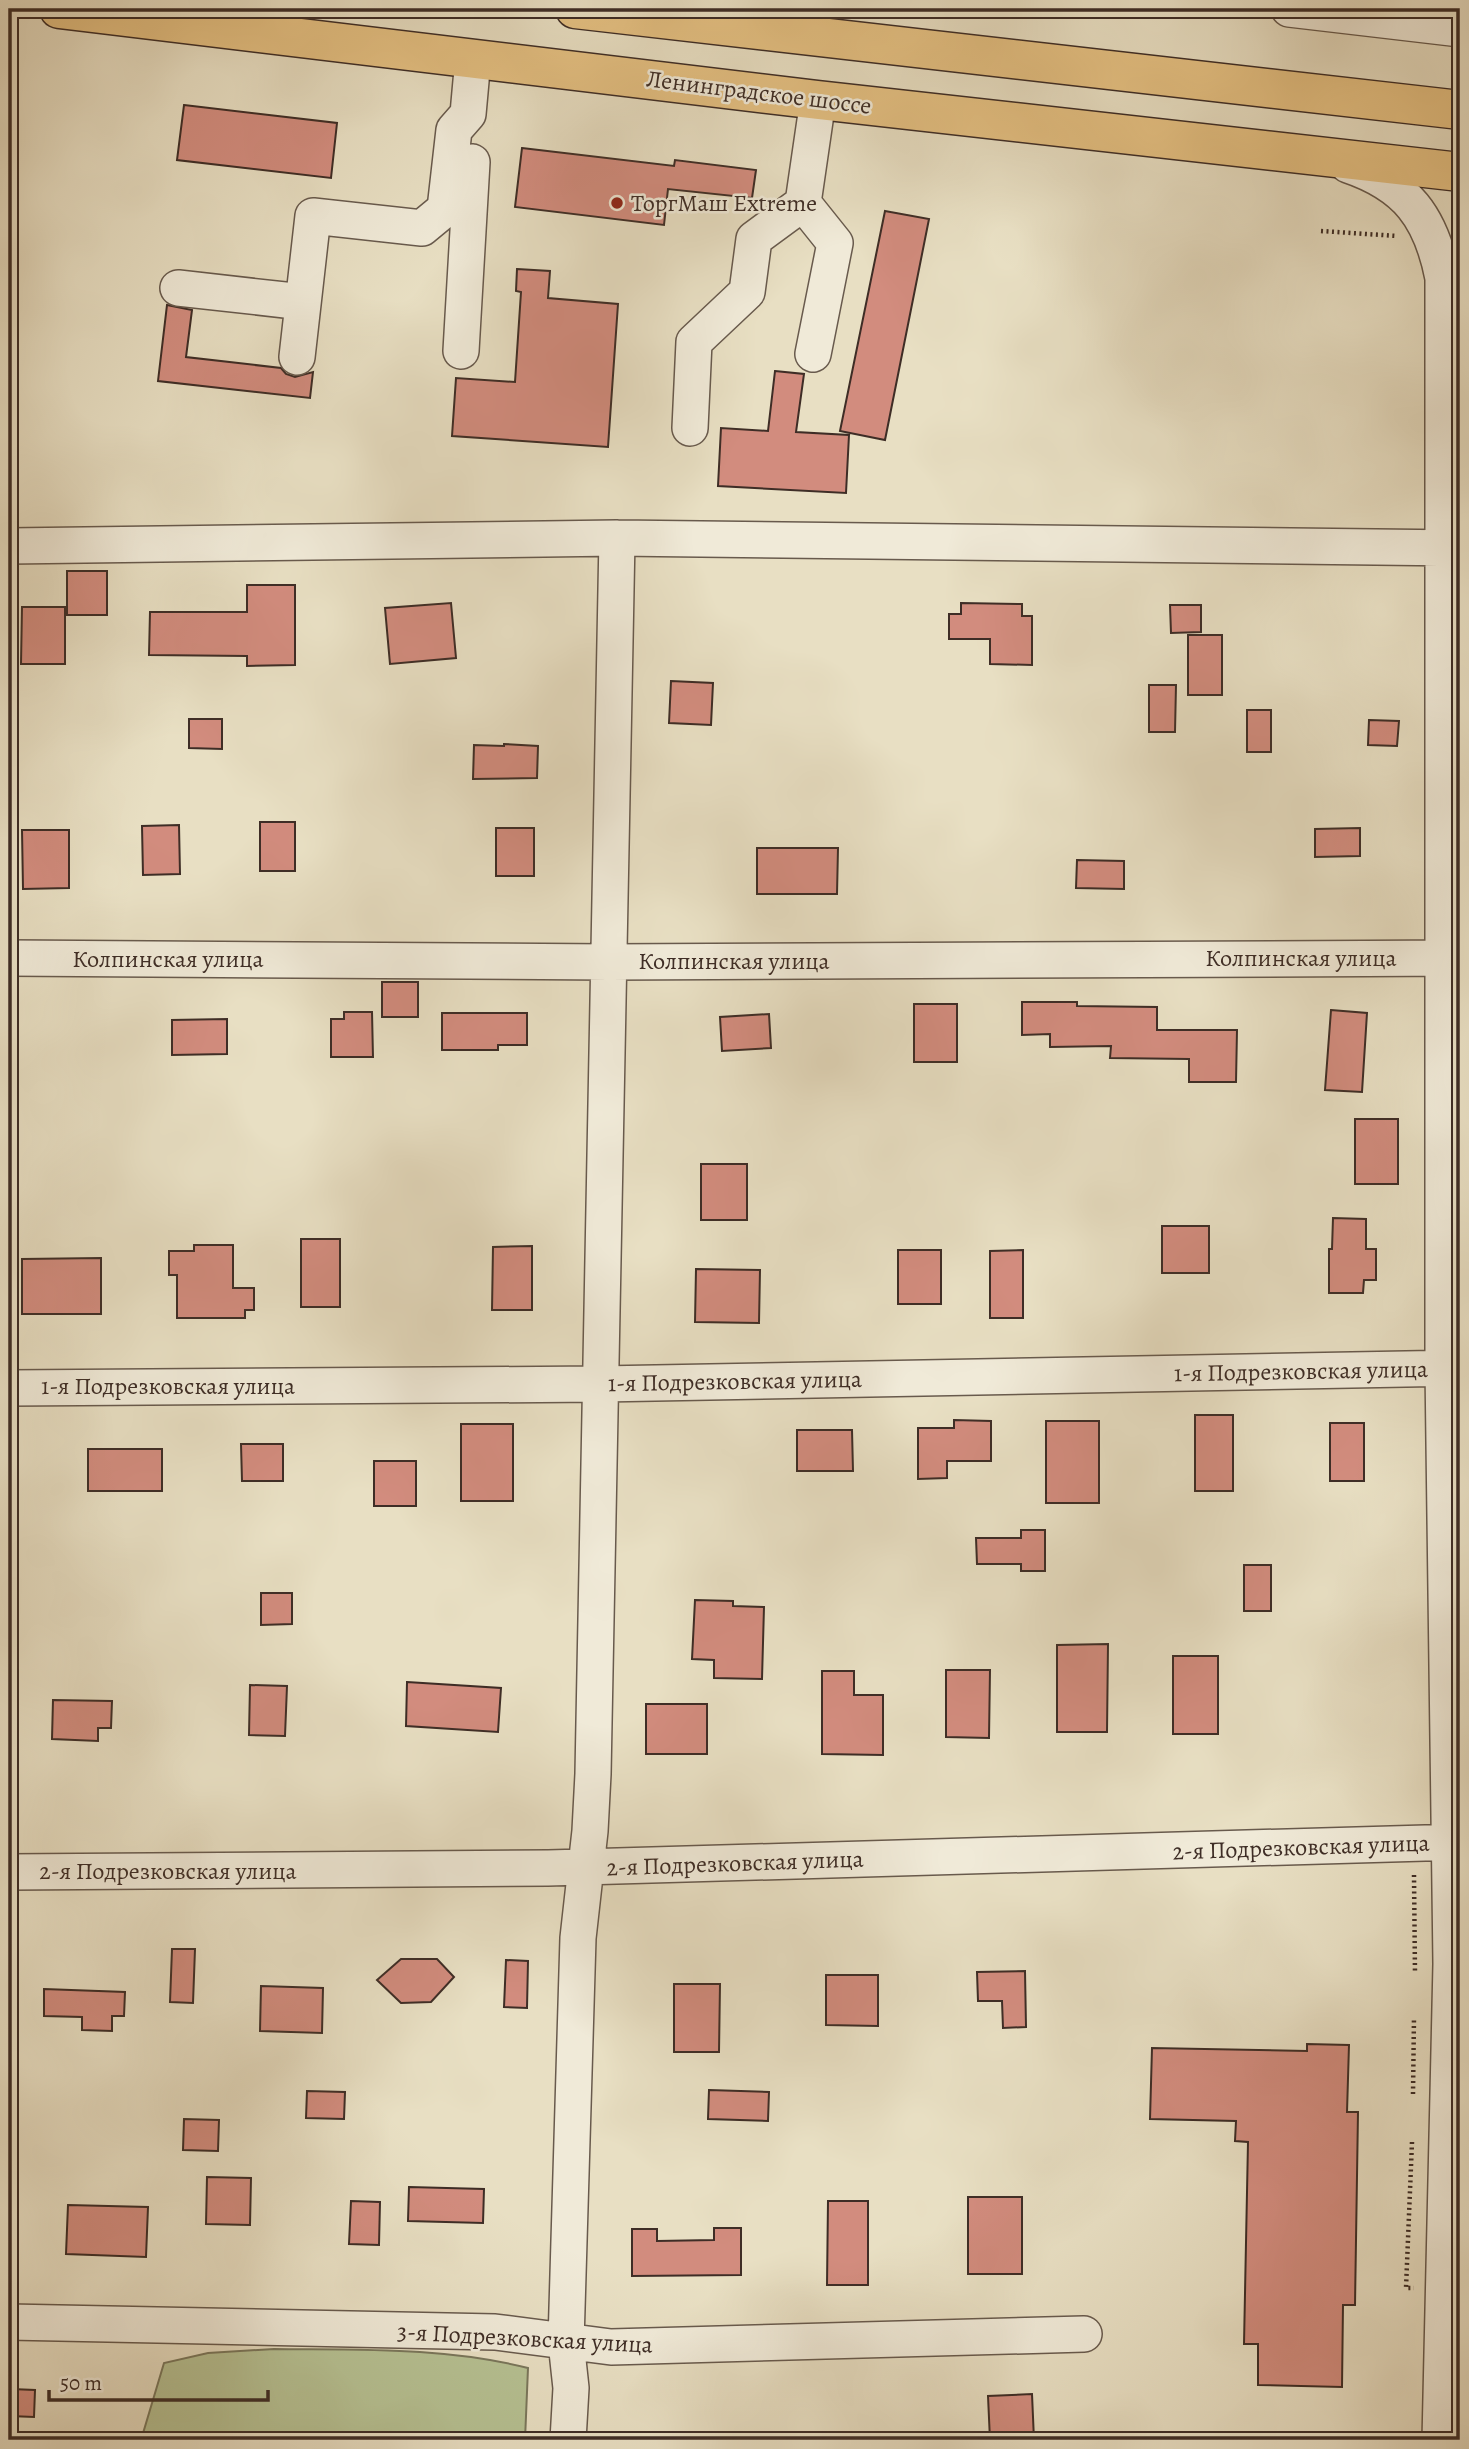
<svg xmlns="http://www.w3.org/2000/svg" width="1469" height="2449" font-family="Alegreya,serif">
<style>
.green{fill:#b6c193;stroke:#7a775c;stroke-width:2}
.building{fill:#d28c7e;stroke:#3e2d26;stroke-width:2}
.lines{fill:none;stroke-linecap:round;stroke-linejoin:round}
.minor-casing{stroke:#685a4d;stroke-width:38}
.highway-casing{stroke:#3e2d26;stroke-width:41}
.path{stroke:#3e2d26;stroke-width:4.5;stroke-dasharray:2 3.5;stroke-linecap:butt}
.minor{stroke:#f0ead8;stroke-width:35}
.highway{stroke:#e4c082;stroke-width:38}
.poi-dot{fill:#8f2418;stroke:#f0ead8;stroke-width:2.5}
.labels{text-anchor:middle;stroke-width:5;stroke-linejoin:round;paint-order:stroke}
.street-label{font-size:24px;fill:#3e2d26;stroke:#f0ead8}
.poi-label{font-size:24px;fill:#3e2d26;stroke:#f0ead8;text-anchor:start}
</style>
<rect width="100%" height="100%" fill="#e8dfc3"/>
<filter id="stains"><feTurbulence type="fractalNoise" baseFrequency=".00286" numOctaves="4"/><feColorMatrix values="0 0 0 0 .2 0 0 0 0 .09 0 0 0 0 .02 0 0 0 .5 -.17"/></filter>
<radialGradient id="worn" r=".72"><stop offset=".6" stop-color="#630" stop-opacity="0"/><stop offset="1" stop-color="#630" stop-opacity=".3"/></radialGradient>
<path class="green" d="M 274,2349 C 359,2350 445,2347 528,2368 L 525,2440 L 141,2440 L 164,2363 L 208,2353 Z"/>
<path class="building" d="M 184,105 L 337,123 L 331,178 L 177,160 Z
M 522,148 L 674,166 L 675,160 L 756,170 L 752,198 L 668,189 L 664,225 L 515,207 Z
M 885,211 L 929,219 L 885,440 L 840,431 Z
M 517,269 L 550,271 L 548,298 L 618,304 L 608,447 L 452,436 L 456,378 L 515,382 L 521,292 L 516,291 Z
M 167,305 L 192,310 L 186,357 L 281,368 L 286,374 L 295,377 L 313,372 L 310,398 L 158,381 Z
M 775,371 L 804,374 L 796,432 L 849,435 L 846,493 L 718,486 L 721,428 L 768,431 Z
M 67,571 L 107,571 L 107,615 L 67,615 Z
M 247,585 L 295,585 L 295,665 L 247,666 L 247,656 L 149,655 L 150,612 L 247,612 Z
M 451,603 L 456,658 L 390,664 L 385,608 Z
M 961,603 L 1022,604 L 1022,616 L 1032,616 L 1032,665 L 990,664 L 990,639 L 949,639 L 949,614 L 961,614 Z
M 1170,605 L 1201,605 L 1201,632 L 1171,633 Z
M 22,607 L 65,607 L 65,664 L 21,664 Z
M 1188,635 L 1222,635 L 1222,695 L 1188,695 Z
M 671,681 L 713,683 L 711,725 L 669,723 Z
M 1149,685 L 1176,685 L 1175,732 L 1149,732 Z
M 1247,710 L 1271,710 L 1271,752 L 1247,752 Z
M 189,719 L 222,719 L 222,749 L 189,748 Z
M 1369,720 L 1399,721 L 1397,746 L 1368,745 Z
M 504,744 L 538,746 L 537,778 L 473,779 L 474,745 L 504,746 Z
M 260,822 L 295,822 L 295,871 L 260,871 Z
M 179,825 L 180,874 L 143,875 L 142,826 Z
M 496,828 L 534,828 L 534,876 L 496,876 Z
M 1360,828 L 1360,856 L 1315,857 L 1315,829 Z
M 22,830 L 69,830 L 69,888 L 23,889 Z
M 757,848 L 838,848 L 837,894 L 757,894 Z
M 1077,860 L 1124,861 L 1124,889 L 1076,888 Z
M 382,982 L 418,982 L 418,1017 L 382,1017 Z
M 1022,1002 L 1077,1002 L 1077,1006 L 1157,1007 L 1157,1030 L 1237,1030 L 1236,1082 L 1189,1082 L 1189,1059 L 1110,1058 L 1111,1046 L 1050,1047 L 1050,1034 L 1022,1035 Z
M 914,1004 L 957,1004 L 957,1062 L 914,1062 Z
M 1331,1010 L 1367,1013 L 1362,1092 L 1325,1090 Z
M 344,1012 L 372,1012 L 373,1057 L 331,1057 L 331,1019 L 344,1019 Z
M 442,1013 L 527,1013 L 527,1045 L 498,1045 L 498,1050 L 442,1050 Z
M 769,1014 L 771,1048 L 722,1051 L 720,1017 Z
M 227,1019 L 227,1054 L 172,1055 L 172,1020 Z
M 1355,1119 L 1398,1119 L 1398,1184 L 1355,1184 Z
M 701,1164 L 747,1164 L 747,1220 L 701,1220 Z
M 1333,1218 L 1366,1219 L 1366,1249 L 1376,1249 L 1376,1280 L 1364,1280 L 1363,1293 L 1329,1293 L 1329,1249 L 1332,1249 Z
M 1162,1226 L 1209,1226 L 1209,1273 L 1162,1273 Z
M 301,1239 L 340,1239 L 340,1307 L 301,1307 Z
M 194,1245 L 233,1245 L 233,1288 L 254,1288 L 254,1310 L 245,1310 L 245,1318 L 177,1318 L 177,1275 L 169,1275 L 169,1251 L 194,1251 Z
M 532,1246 L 532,1310 L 492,1310 L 493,1247 Z
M 898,1250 L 941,1250 L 941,1304 L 898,1304 Z
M 1023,1250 L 1023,1318 L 990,1318 L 990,1251 Z
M 101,1258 L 101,1314 L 22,1314 L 22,1259 Z
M 696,1269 L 760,1270 L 759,1323 L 695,1322 Z
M 1195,1415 L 1233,1415 L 1233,1491 L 1195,1491 Z
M 954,1420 L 991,1421 L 991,1461 L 947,1461 L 947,1478 L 918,1479 L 918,1428 L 954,1428 Z
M 1046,1421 L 1099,1421 L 1099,1503 L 1046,1503 Z
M 1330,1423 L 1364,1423 L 1364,1481 L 1330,1481 Z
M 461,1424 L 513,1424 L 513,1501 L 461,1501 Z
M 797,1430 L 852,1430 L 853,1471 L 797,1471 Z
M 241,1444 L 283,1444 L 283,1481 L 242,1481 Z
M 88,1449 L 162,1449 L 162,1491 L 88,1491 Z
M 374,1461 L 416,1461 L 416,1506 L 374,1506 Z
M 1021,1530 L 1045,1530 L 1045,1571 L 1021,1571 L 1021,1564 L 977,1564 L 976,1538 L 1021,1538 Z
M 1244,1565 L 1271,1565 L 1271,1611 L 1244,1611 Z
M 261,1593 L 292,1593 L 292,1624 L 261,1625 Z
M 695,1600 L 733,1601 L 733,1606 L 764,1607 L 762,1679 L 714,1678 L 714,1660 L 692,1659 Z
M 1108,1644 L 1107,1732 L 1057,1732 L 1057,1645 Z
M 1173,1656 L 1218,1656 L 1218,1734 L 1173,1734 Z
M 946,1670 L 990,1670 L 989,1738 L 946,1737 Z
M 822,1671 L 854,1671 L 854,1695 L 883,1695 L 883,1755 L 822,1754 Z
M 407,1682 L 501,1688 L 498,1732 L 406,1726 Z
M 250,1685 L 287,1686 L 285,1736 L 249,1735 Z
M 53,1700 L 112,1701 L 111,1728 L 98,1728 L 98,1741 L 52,1739 Z
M 646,1704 L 707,1704 L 707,1754 L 646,1754 Z
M 172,1949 L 195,1949 L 193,2003 L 170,2002 Z
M 401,1959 L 437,1959 L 454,1977 L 431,2002 L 401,2003 L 377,1980 Z
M 506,1960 L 528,1961 L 527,2008 L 504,2007 Z
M 1025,1971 L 1026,2027 L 1003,2028 L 1002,2001 L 978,2001 L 977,1972 Z
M 826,1975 L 878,1975 L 878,2026 L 826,2025 Z
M 674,1984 L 720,1984 L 719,2052 L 674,2052 Z
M 261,1986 L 323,1988 L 322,2033 L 260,2031 Z
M 44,1989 L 125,1992 L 124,2016 L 112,2016 L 112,2031 L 82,2030 L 82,2017 L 44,2016 Z
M 1307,2044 L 1349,2045 L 1347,2112 L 1358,2112 L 1355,2305 L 1343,2305 L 1342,2387 L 1258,2385 L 1258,2344 L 1244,2344 L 1248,2142 L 1235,2141 L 1236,2121 L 1150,2119 L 1152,2048 L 1307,2051 Z
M 709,2090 L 769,2092 L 768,2121 L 708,2119 Z
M 307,2091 L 345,2092 L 344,2119 L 306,2118 Z
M 184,2119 L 219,2120 L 218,2151 L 183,2150 Z
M 207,2177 L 251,2178 L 250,2225 L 206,2224 Z
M 409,2187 L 484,2189 L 483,2223 L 408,2221 Z
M 968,2197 L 1022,2197 L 1022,2274 L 968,2274 Z
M 351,2201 L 380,2202 L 379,2245 L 349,2244 Z
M 828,2201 L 868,2201 L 868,2285 L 827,2285 Z
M 68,2205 L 148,2207 L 146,2257 L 66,2254 Z
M 714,2228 L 741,2228 L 741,2275 L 632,2276 L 632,2229 L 657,2229 L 657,2241 L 714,2240 Z
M 11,2389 L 35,2390 L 34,2417 L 10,2416 Z
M 1032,2394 L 1034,2440 L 990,2440 L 988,2396 Z"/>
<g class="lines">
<g class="minor-casing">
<path id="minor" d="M 1289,9 L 1460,29
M 1348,165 C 1407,185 1431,217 1443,278 L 1443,1368 L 1451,1964 L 1440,2440
M 803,203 L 835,243 L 813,354
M 178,288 L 303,302
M 461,351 L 472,162
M 297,357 L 313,216 L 422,228 L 445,209 L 454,130 L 468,114 L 473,59
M 690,428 L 694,342 L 747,292 L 754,239 L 803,203 L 818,100
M 9,546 L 617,538 L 1460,548
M 9,958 L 609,962 L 1460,958
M 9,1388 L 601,1384 L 1460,1368
M 9,1872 L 548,1868 L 1460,1842
M 9,2322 L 495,2332 L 611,2347 L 1084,2334
M 568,2440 L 571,2388 L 566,2342 L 578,1938 L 590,1831 L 593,1774 L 617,538"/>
</g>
<g class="highway-casing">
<path id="highway" d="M 59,9 L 818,100 L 1460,172
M 575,9 L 1460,110"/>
</g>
<path class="path" d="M 1321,231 L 1397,236
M 1414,1875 L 1415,1974
M 1413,2094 L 1414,2017
M 1412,2142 L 1406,2288 L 1414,2288"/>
<use href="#minor" class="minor"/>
<use href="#highway" class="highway"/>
</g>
<circle class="poi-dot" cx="617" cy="203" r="7"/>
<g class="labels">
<g class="street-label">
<text transform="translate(759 92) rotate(7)" y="8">Ленинградское шоссе</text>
<text x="1301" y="966">Колпинская улица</text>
<text x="168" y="967">Колпинская улица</text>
<text x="734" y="969">Колпинская улица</text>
<text transform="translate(1301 1371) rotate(-1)" y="8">1-я Подрезковская улица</text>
<text transform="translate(735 1381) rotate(-1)" y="8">1-я Подрезковская улица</text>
<text x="168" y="1394">1-я Подрезковская улица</text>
<text transform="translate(1301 1847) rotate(-2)" y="8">2-я Подрезковская улица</text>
<text transform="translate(735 1863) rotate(-2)" y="8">2-я Подрезковская улица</text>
<text x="168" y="1879">2-я Подрезковская улица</text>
<text transform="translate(525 2338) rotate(3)" y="8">3-я Подрезковская улица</text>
</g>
<g class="poi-label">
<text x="631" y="211">ТоргМаш Extreme</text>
</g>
</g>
<rect width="1469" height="2449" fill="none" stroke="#e8dfc3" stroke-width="35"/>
<rect x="10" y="10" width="1448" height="2428" fill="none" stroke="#3e2d26" stroke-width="3.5"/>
<rect x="18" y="18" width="1434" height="2414" fill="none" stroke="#3e2d26" stroke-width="2"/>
<path d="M49 2390v10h219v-10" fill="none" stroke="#3e2d26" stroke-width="3.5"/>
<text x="60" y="2390" font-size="21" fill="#3e2d26" stroke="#f0ead8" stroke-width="5" paint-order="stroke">50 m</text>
<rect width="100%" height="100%" filter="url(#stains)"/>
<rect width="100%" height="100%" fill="url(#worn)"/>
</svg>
